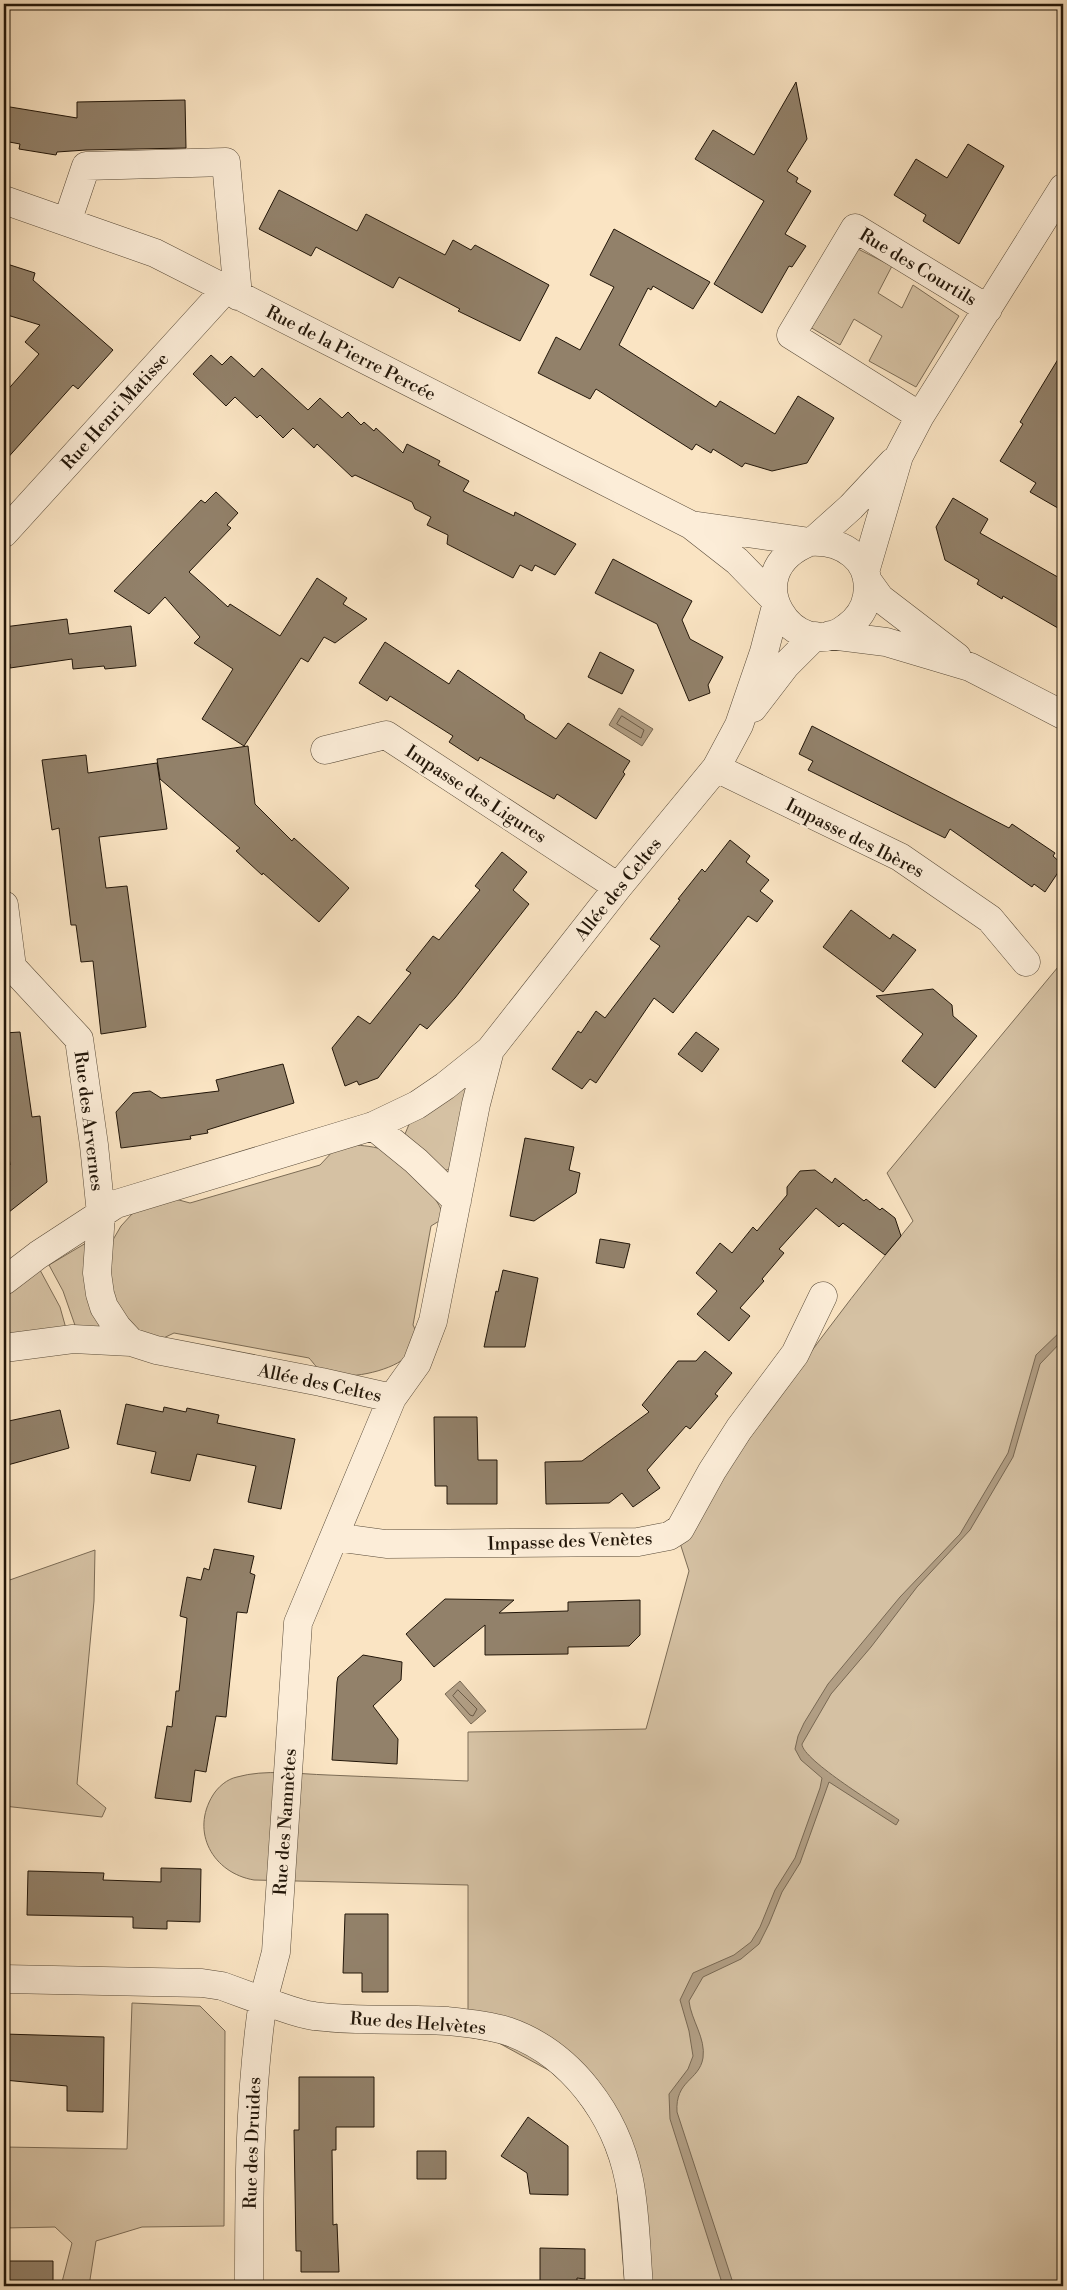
<svg xmlns="http://www.w3.org/2000/svg" width="1067" height="2290" font-family="'Libre Bodoni',serif">
<style>
.green{fill:#d5c1a3;stroke:#7c6c56}
.water{fill:#b19e84;stroke:#786853}
.lines{fill:none;stroke-linecap:round;stroke-linejoin:round}
.shore{stroke:#6a5a46;stroke-width:1}
.building{fill:#92816a;stroke:#221609}
.minor-casing{stroke:#584a38;stroke-width:29}
.minor{stroke:#fcedd8;stroke-width:28}
.labels{text-anchor:middle;stroke-width:4.5;stroke-linejoin:round;paint-order:stroke}
.street-label{font-size:18px;fill:#221609;stroke:#fcedd8}
</style>
<rect width="100%" height="100%" fill="#fae4c3"/>
<filter id="stains"><feTurbulence type="fractalNoise" baseFrequency=".004" numOctaves="4"/><feColorMatrix values="0 0 0 0 .2 0 0 0 0 .09 0 0 0 0 .02 0 0 0 .5 -.17"/></filter>
<radialGradient id="worn" r=".72"><stop offset=".6" stop-color="#630" stop-opacity="0"/><stop offset="1" stop-color="#630" stop-opacity=".3"/></radialGradient>
<path class="green" d="M 856,248 L 892,266 L 878,293 L 902,308 L 913,285 L 959,316 L 916,387 L 869,361 L 882,336 L 854,319 L 840,345 L 810,327 Z
M 1063,961 L 1063,2286 L 625,2286 L 616,2178 L 599,2130 L 571,2090 L 550,2071 L 497,2042 L 468,2037 L 468,1885 L 254,1880 C 213,1873 190,1832 213,1795 C 218,1787 227,1779 237,1777 C 265,1769 298,1774 328,1775 C 375,1777 422,1779 468,1781 L 468,1732 L 646,1729 L 689,1571 L 680,1543 C 751,1431 829,1323 913,1221 L 887,1173 Z
M 465,1088 L 469,1092 L 450,1169 L 443,1171 L 405,1134 L 410,1122 Z
M 356,1145 C 367,1146 380,1147 390,1153 C 408,1166 440,1197 444,1218 L 431,1226 L 413,1325 L 420,1339 C 416,1345 411,1353 405,1358 C 388,1372 347,1380 326,1374 C 319,1372 313,1362 309,1358 L 174,1333 L 155,1342 L 143,1338 L 113,1300 L 107,1257 L 114,1238 L 121,1226 L 132,1214 L 145,1205 L 168,1197 L 190,1203 L 320,1165 L 335,1149 Z
M 86,1243 L 107,1329 L 77,1331 L 63,1291 L 49,1265 Z
M 40,1270 L 60,1307 L 67,1332 L 4,1341 L 4,1297 Z
M 95,1550 L 94,1601 L 77,1784 L 106,1808 L 102,1817 L 4,1806 L 4,1582 Z
M 132,2003 L 200,2006 L 225,2031 L 224,2226 L 142,2227 L 96,2241 L 89,2286 L 61,2286 L 72,2243 L 55,2227 L 4,2228 L 4,2147 L 127,2149 Z"/>
<path class="water" d="M 619,708 L 653,729 L 642,746 L 609,725 Z
M 1063,1329 L 1063,1340 L 1040,1364 L 1013,1457 L 970,1530 L 917,1587 L 871,1647 L 831,1694 L 802,1744 C 802,1760 883,1809 899,1820 L 896,1825 L 829,1782 L 800,1863 L 782,1892 L 769,1924 L 759,1944 L 741,1959 L 703,1977 L 689,2001 C 691,2020 706,2038 703,2058 C 699,2081 675,2080 677,2112 L 734,2286 L 723,2286 L 670,2119 L 669,2094 L 688,2069 L 693,2056 L 689,2031 L 680,2000 L 693,1973 L 734,1955 L 751,1942 L 760,1927 L 775,1890 L 795,1858 L 820,1788 L 822,1778 L 801,1760 L 795,1749 L 798,1736 L 804,1723 L 828,1684 L 900,1597 L 960,1534 L 1008,1453 L 1036,1355 Z
M 460,1681 L 486,1711 L 471,1724 L 445,1694 Z"/>
<g class="lines">
<path class="shore" d="M 622,716 L 644,730 L 641,738 L 617,724 Z
M 458,1690 L 477,1709 L 473,1716 L 470,1715 L 453,1696 Z"/>
</g>
<path class="building" d="M 796,82 L 807,139 L 787,171 L 798,178 L 796,182 L 811,191 L 785,234 L 806,246 L 792,267 L 789,266 L 762,313 L 714,284 L 764,201 L 695,159 L 713,130 L 754,155 Z
M 185,100 L 186,148 L 86,150 L 57,152 L 56,155 L 19,149 L 20,144 L 4,141 L 4,106 L 77,118 L 77,102 Z
M 968,144 L 1004,166 L 959,244 L 923,221 L 926,215 L 894,195 L 916,159 L 947,178 Z
M 279,190 L 357,231 L 366,214 L 445,255 L 453,240 L 471,250 L 475,245 L 549,285 L 520,341 L 458,311 L 460,309 L 399,277 L 393,288 L 316,247 L 311,256 L 259,229 Z
M 614,229 L 710,282 L 693,309 L 653,286 L 651,290 L 648,288 L 619,345 L 716,407 L 720,401 L 775,434 L 798,396 L 834,418 L 807,463 L 772,471 L 745,463 L 742,467 L 713,449 L 711,453 L 696,444 L 692,450 L 596,389 L 590,399 L 538,373 L 556,337 L 580,350 L 614,287 L 590,275 Z
M 4,263 L 35,273 L 33,280 L 113,350 L 78,389 L 73,385 L 4,462 L 4,394 L 39,354 L 25,342 L 40,325 L 4,314 Z
M 1063,351 L 1063,511 L 1030,492 L 1036,483 L 1000,461 L 1023,424 L 1020,422 Z
M 211,355 L 222,365 L 231,356 L 254,377 L 262,368 L 308,410 L 320,398 L 342,418 L 348,412 L 361,425 L 364,422 L 374,431 L 376,428 L 403,453 L 407,444 L 440,461 L 438,465 L 469,481 L 463,491 L 514,516 L 515,512 L 576,544 L 555,575 L 535,565 L 532,571 L 520,565 L 513,578 L 447,544 L 448,535 L 427,525 L 431,517 L 415,509 L 412,502 L 355,475 L 352,477 L 317,444 L 314,448 L 293,428 L 283,438 L 260,415 L 257,418 L 235,397 L 226,406 L 193,374 Z
M 216,492 L 238,513 L 227,525 L 231,528 L 189,572 L 228,607 L 230,604 L 280,636 L 317,578 L 347,598 L 343,604 L 367,619 L 335,643 L 324,637 L 308,662 L 301,658 L 244,746 L 202,719 L 233,669 L 194,643 L 200,637 L 165,597 L 149,614 L 114,591 L 201,500 L 205,503 Z
M 953,498 L 988,519 L 980,533 L 1063,580 L 1063,631 L 1003,596 L 1002,599 L 977,584 L 979,580 L 945,560 L 936,527 Z
M 613,559 L 692,601 L 682,620 L 690,639 L 723,657 L 708,685 L 710,693 L 689,701 L 657,624 L 595,593 Z
M 67,619 L 69,634 L 131,626 L 136,666 L 105,669 L 104,666 L 73,669 L 72,659 L 10,668 L 10,664 L 4,664 L 4,627 Z
M 385,642 L 449,684 L 458,670 L 524,715 L 525,719 L 556,739 L 568,723 L 630,761 L 623,772 L 625,774 L 596,819 L 557,794 L 554,799 L 480,757 L 478,761 L 449,742 L 453,736 L 390,696 L 387,701 L 359,683 Z
M 600,652 L 634,670 L 622,694 L 588,677 Z
M 812,726 L 1009,828 L 1012,824 L 1055,853 L 1053,856 L 1063,865 L 1045,892 L 1034,884 L 1032,887 L 950,829 L 945,838 L 808,770 L 813,761 L 799,754 Z
M 248,746 L 255,804 L 292,841 L 294,838 L 349,888 L 319,922 L 263,873 L 262,875 L 236,851 L 240,848 L 160,779 L 157,759 Z
M 86,755 L 88,773 L 157,763 L 167,829 L 99,837 L 106,888 L 127,886 L 146,1027 L 101,1034 L 93,961 L 81,962 L 76,925 L 71,925 L 59,828 L 52,830 L 42,760 Z
M 730,840 L 750,856 L 746,862 L 769,880 L 760,891 L 773,901 L 757,922 L 748,916 L 673,1013 L 654,998 L 596,1083 L 590,1079 L 582,1089 L 552,1069 L 578,1031 L 581,1033 L 596,1011 L 605,1018 L 660,946 L 650,939 L 680,900 L 678,899 L 702,869 L 705,872 Z
M 502,852 L 527,872 L 513,890 L 529,904 L 455,998 L 427,1029 L 420,1024 L 378,1078 L 359,1085 L 357,1081 L 345,1086 L 332,1048 L 358,1016 L 370,1024 L 411,973 L 406,970 L 433,936 L 439,940 L 480,890 L 475,886 Z
M 851,910 L 890,939 L 893,934 L 916,950 L 883,992 L 823,947 Z
M 933,989 L 952,1005 L 953,1016 L 977,1036 L 935,1088 L 902,1061 L 923,1034 L 876,996 Z
M 20,1032 L 32,1117 L 40,1116 L 47,1182 L 4,1216 L 4,1169 L 10,1165 L 4,1114 L 4,1033 Z
M 696,1032 L 719,1049 L 702,1072 L 678,1054 Z
M 283,1064 L 294,1103 L 207,1130 L 208,1133 L 190,1136 L 191,1139 L 121,1148 L 116,1112 L 133,1093 L 150,1091 L 161,1098 L 219,1091 L 216,1080 Z
M 525,1138 L 574,1147 L 569,1170 L 580,1173 L 576,1193 L 534,1221 L 510,1216 Z
M 815,1170 L 832,1183 L 835,1178 L 864,1201 L 866,1199 L 880,1210 L 882,1208 L 895,1218 L 901,1236 L 885,1255 L 843,1223 L 839,1227 L 816,1208 L 779,1249 L 784,1253 L 762,1279 L 764,1281 L 740,1308 L 750,1316 L 729,1341 L 697,1314 L 717,1291 L 696,1273 L 720,1243 L 732,1253 L 753,1227 L 757,1231 L 787,1195 L 787,1187 L 800,1171 Z
M 600,1239 L 630,1244 L 624,1268 L 596,1263 Z
M 503,1270 L 538,1278 L 525,1347 L 484,1347 L 496,1291 L 498,1292 Z
M 705,1351 L 732,1373 L 715,1394 L 718,1396 L 690,1429 L 686,1426 L 647,1470 L 660,1488 L 633,1507 L 622,1493 L 609,1503 L 546,1504 L 545,1462 L 582,1461 L 649,1412 L 642,1405 L 678,1361 L 696,1361 Z
M 126,1404 L 163,1412 L 164,1407 L 186,1412 L 187,1408 L 219,1415 L 217,1423 L 295,1439 L 281,1509 L 248,1502 L 256,1466 L 197,1454 L 190,1481 L 151,1473 L 156,1452 L 117,1444 Z
M 60,1410 L 69,1448 L 4,1466 L 4,1422 Z
M 434,1417 L 477,1417 L 478,1460 L 497,1460 L 497,1504 L 447,1504 L 447,1486 L 435,1486 Z
M 214,1549 L 254,1556 L 250,1573 L 255,1575 L 247,1613 L 237,1612 L 226,1717 L 216,1716 L 206,1772 L 195,1770 L 191,1802 L 155,1798 L 167,1726 L 172,1727 L 176,1691 L 179,1691 L 187,1618 L 180,1616 L 187,1577 L 201,1580 L 204,1568 L 209,1570 Z
M 445,1599 L 514,1600 L 499,1613 L 568,1611 L 568,1602 L 640,1600 L 640,1635 L 629,1646 L 568,1647 L 568,1654 L 485,1655 L 485,1625 L 434,1667 L 406,1634 Z
M 363,1655 L 402,1662 L 401,1680 L 373,1706 L 398,1739 L 397,1764 L 332,1760 L 337,1682 L 338,1677 Z
M 161,1868 L 201,1869 L 200,1922 L 167,1921 L 167,1929 L 133,1928 L 133,1917 L 27,1915 L 28,1871 L 104,1873 L 103,1880 L 161,1882 Z
M 345,1914 L 388,1914 L 388,1992 L 362,1992 L 362,1973 L 343,1973 Z
M 4,2034 L 104,2037 L 103,2112 L 67,2111 L 67,2086 L 4,2080 Z
M 299,2077 L 374,2077 L 374,2127 L 336,2127 L 336,2150 L 332,2150 L 333,2225 L 337,2224 L 339,2272 L 301,2272 L 301,2251 L 296,2251 L 294,2130 L 299,2130 Z
M 528,2117 L 568,2146 L 568,2195 L 530,2194 L 527,2173 L 501,2156 Z
M 417,2151 L 446,2151 L 446,2179 L 417,2179 Z
M 540,2248 L 585,2249 L 585,2279 L 577,2278 L 577,2286 L 540,2286 Z
M 4,2261 L 53,2261 L 53,2286 L 4,2286 Z"/>
<g class="lines">
<g class="minor-casing">
<path id="minor" d="M 4,200 L 155,253 L 691,525 L 737,561 L 773,598
M 67,222 L 86,166 L 226,162 L 238,296
M 920,416 L 791,335 L 855,228 L 988,309
M 691,525 L 810,542 C 842,540 873,559 867,596 C 865,609 858,619 847,627 C 796,668 731,573 810,542
M 4,533 L 225,290
M 812,542 L 851,507 L 893,462
M 865,572 L 899,456 L 920,416 L 1063,188
M 867,580 L 880,598 L 957,657
M 830,635 L 886,642 L 970,667 L 1063,715
M 753,708 L 786,665 L 815,636
M 325,750 L 386,735 L 618,887
M 716,768 L 900,857 L 990,919 L 1026,962
M 4,905 L 12,967 L 79,1039 L 94,1145 L 101,1214 L 97,1273 L 100,1294 L 104,1307 L 117,1327 L 131,1342 L 156,1350 L 321,1382 L 392,1398 L 417,1363 L 433,1321 L 476,1104 L 490,1050
M 373,1126 L 416,1161 L 457,1201
M 4,1281 L 38,1255 L 116,1204 L 373,1126 L 417,1105 L 445,1086 L 490,1050 L 618,887 L 716,768 L 739,725 L 764,652 L 776,606
M 4,1348 L 73,1339 L 131,1342
M 334,1537 L 386,1544 L 638,1542 L 669,1536 L 680,1529 L 712,1471 L 739,1429 L 795,1354 L 823,1296
M 4,1979 L 202,1983 L 222,1986 L 263,2001 L 276,1952 L 298,1623 L 392,1398
M 249,2286 C 249,2191 249,2096 263,2001 C 280,2006 297,2014 314,2016 C 356,2022 404,2018 447,2021 C 467,2023 488,2025 507,2031 C 571,2053 616,2115 629,2180 C 636,2214 636,2252 639,2286"/>
</g>
<use href="#minor" class="minor"/>
</g>
<g class="labels">
<g class="street-label">
<text transform="translate(918 267) rotate(31)" y="6">Rue des Courtils</text>
<text transform="translate(351 353) rotate(27)" y="6">Rue de la Pierre Percée</text>
<text transform="translate(115 411) rotate(-48)" y="6">Rue Henri Matisse</text>
<text transform="translate(476 794) rotate(33)" y="6">Impasse des Ligures</text>
<text transform="translate(855 838) rotate(27)" y="6">Impasse des Ibères</text>
<text transform="translate(618 889) rotate(-51)" y="6">Allée des Celtes</text>
<text transform="translate(89 1121) rotate(83)" y="6">Rue des Arvernes</text>
<text transform="translate(320 1383) rotate(12)" y="6">Allée des Celtes</text>
<text transform="translate(570 1541) rotate(-2)" y="6">Impasse des Venètes</text>
<text transform="translate(285 1822) rotate(-86)" y="6">Rue des Namnètes</text>
<text transform="translate(418 2023) rotate(4)" y="6">Rue des Helvètes</text>
<text transform="translate(252 2143) rotate(-88)" y="6">Rue des Druides</text>
</g>
</g>
<rect width="1067" height="2290" fill="none" stroke="#fae4c3" stroke-width="20"/>
<rect x="5" y="5" width="1057" height="2280" fill="none" stroke="#221609" stroke-width="2.5"/>
<rect x="10" y="10" width="1047" height="2270" fill="none" stroke="#221609"/>
<rect width="100%" height="100%" filter="url(#stains)"/>
<rect width="100%" height="100%" fill="url(#worn)"/>
</svg>
